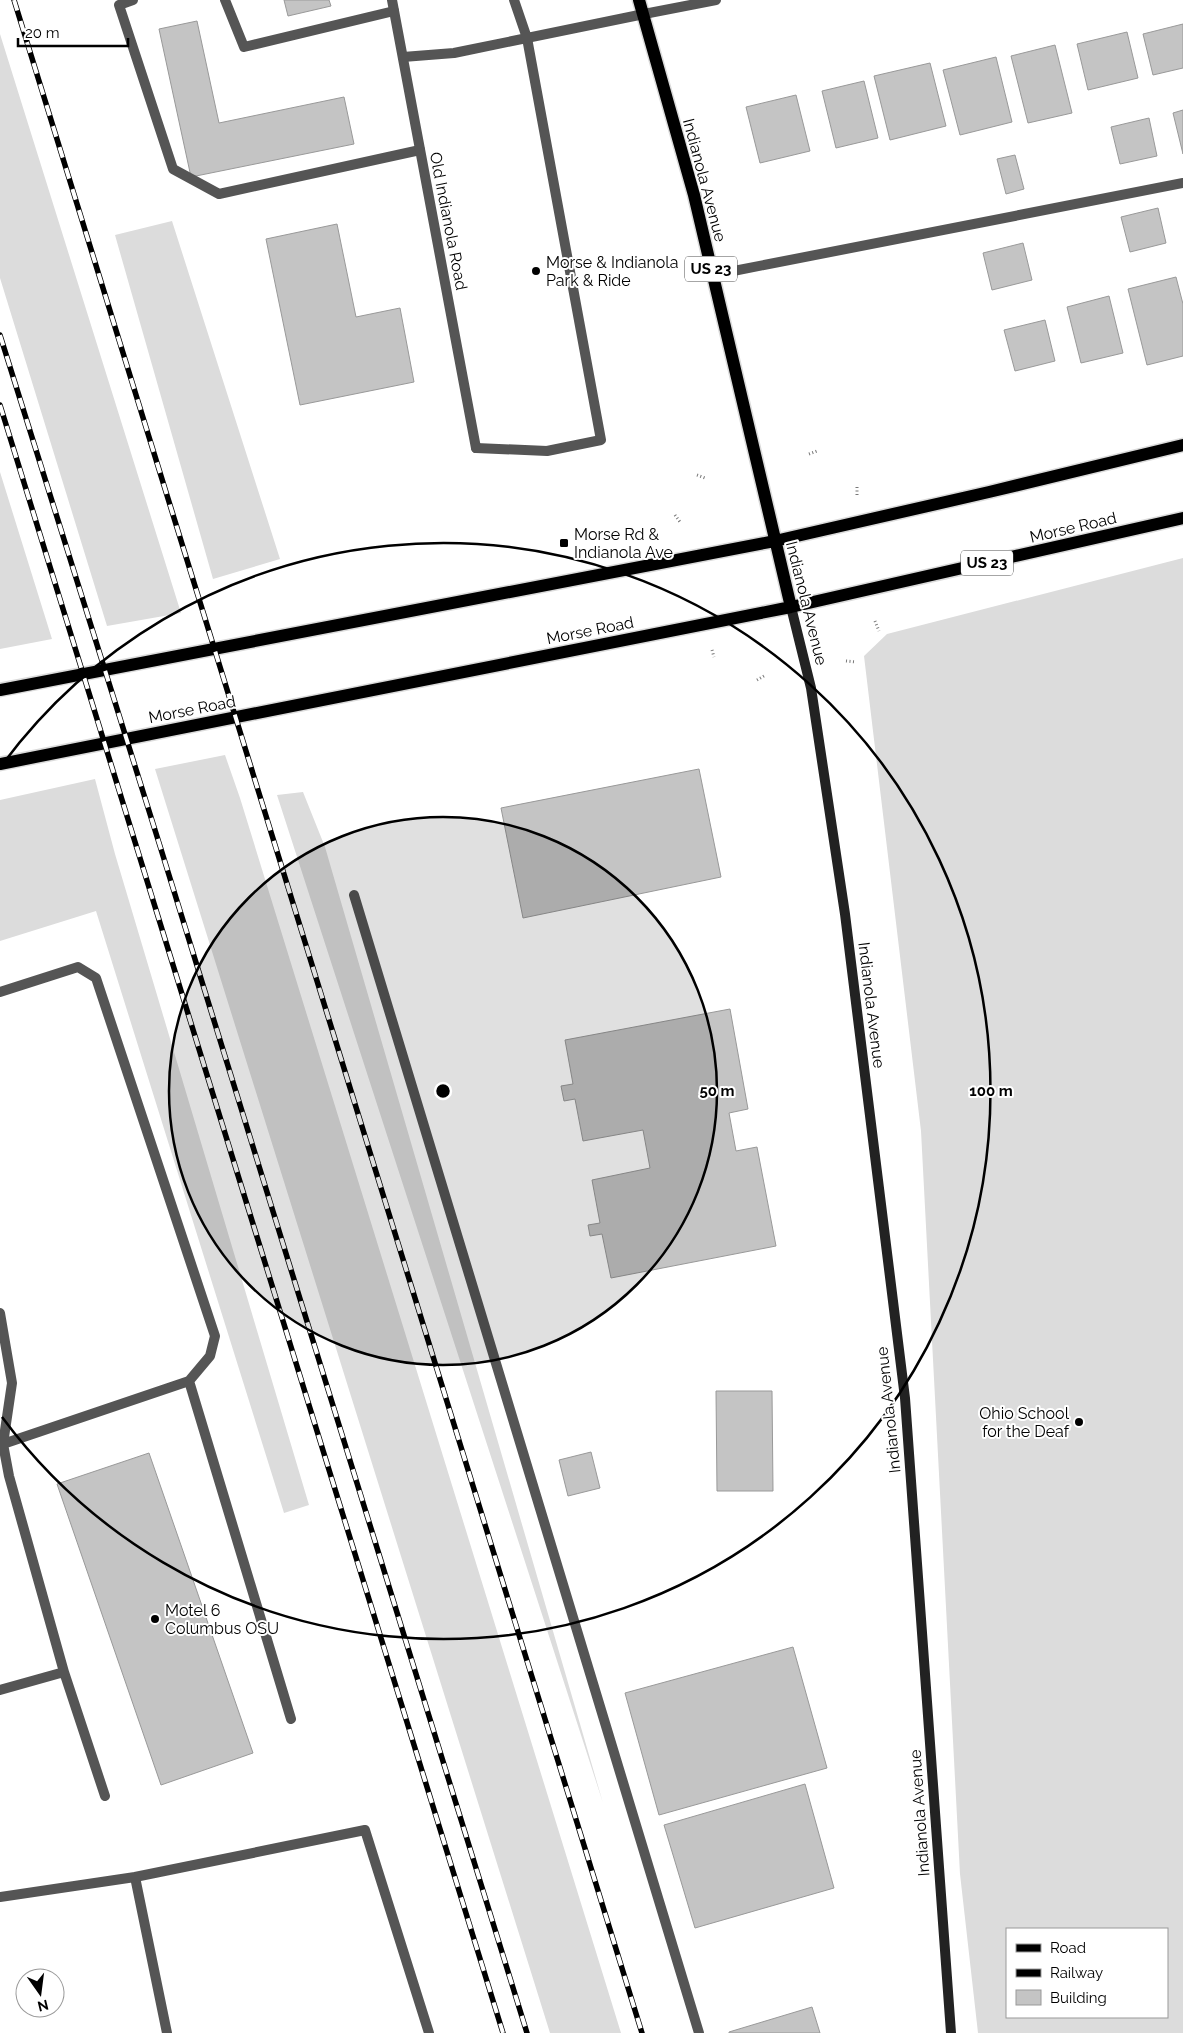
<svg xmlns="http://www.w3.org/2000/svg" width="1183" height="2033" font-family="Raleway,sans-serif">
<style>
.grass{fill:#dcdcdc;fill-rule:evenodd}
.building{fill:#c4c4c4;stroke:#999}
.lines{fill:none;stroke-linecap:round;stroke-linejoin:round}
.primary-casing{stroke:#dbdbdb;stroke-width:15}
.path{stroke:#777;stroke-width:3;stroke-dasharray:1 2.5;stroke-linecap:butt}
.service{stroke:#555;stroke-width:10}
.minor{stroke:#555;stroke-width:10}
.secondary{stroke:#222;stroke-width:10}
.primary{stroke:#000;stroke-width:12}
.rail-casing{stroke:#000;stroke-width:5.5}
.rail{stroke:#fff;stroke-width:4;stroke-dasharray:11;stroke-linecap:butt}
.ring{fill:none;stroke:#000;stroke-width:2.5}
.poi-dot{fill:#000;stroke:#fff;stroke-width:2}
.labels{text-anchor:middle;stroke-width:4;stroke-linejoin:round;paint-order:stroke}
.shield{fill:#fff;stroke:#4c4c4c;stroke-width:1}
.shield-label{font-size:15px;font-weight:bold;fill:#000}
.street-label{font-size:16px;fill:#000;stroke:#fff}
.poi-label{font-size:16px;fill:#000;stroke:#fff;text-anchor:start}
.centre{fill:#000;stroke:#fff;stroke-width:2.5}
.ring-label{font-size:15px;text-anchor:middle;font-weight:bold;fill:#000;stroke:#fff;stroke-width:4;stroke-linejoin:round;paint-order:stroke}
</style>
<rect width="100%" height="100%" fill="#fff"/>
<path class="grass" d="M 0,34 L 181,613 L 107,626 L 0,278 Z
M 172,221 L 280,559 L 213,579 L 115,235 Z
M 0,472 L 52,639 L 0,649 Z
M 1183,558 L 1183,2033 L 978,2033 L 960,1874 L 921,1131 L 864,656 L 887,634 ZM 1007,1929 L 1167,1929 L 1167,2017 L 1007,2017 Z
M 225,755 L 240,798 L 621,2033 L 550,2033 L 155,769 Z
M 95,779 L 115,854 L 309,1505 L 284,1513 L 96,911 L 0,941 L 0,800 Z
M 303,792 L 325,847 L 603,1803 L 277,795 Z"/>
<path class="building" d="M 284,0 L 329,0 L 331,6 L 288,16 Z
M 197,21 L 219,123 L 344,97 L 354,144 L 191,177 L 159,29 Z
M 1183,24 L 1183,68 L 1153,75 L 1143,34 Z
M 1127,32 L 1138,78 L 1088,90 L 1077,44 Z
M 1055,45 L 1072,113 L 1028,123 L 1011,56 Z
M 996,57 L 1012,122 L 960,135 L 943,70 Z
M 930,63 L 946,126 L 890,140 L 874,76 Z
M 864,81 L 878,138 L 836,148 L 822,91 Z
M 796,95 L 810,151 L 760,163 L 746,107 Z
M 1183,110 L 1183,154 L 1173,113 Z
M 1149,118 L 1157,156 L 1120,164 L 1111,127 Z
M 1015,155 L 1024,189 L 1006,194 L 997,159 Z
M 1158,208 L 1166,243 L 1130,252 L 1121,217 Z
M 337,224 L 356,317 L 400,308 L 414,382 L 300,405 L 266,239 Z
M 1023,243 L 1032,280 L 992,290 L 983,253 Z
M 1176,277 L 1183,304 L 1183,356 L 1147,365 L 1128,289 Z
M 1109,296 L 1123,353 L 1081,363 L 1067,307 Z
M 1045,320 L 1055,361 L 1015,371 L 1004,330 Z
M 699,769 L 721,877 L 523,918 L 501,808 Z
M 730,1009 L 748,1109 L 729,1113 L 736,1151 L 757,1147 L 776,1246 L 611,1278 L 602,1234 L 590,1236 L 588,1225 L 600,1223 L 592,1180 L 650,1168 L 643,1130 L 583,1141 L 575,1099 L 564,1101 L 561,1086 L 573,1084 L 565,1040 Z
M 716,1391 L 772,1391 L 773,1491 L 717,1491 Z
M 591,1452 L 600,1488 L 568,1496 L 559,1460 Z
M 149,1453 L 253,1753 L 161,1785 L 57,1484 Z
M 793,1647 L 827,1768 L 659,1815 L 625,1693 Z
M 805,1784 L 834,1888 L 695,1928 L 664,1825 Z
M 812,2007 L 820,2033 L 729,2033 L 729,2032 Z"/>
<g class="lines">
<g class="primary-casing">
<path id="primary" d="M 639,0 L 694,195 L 791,607
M 0,690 L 775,541 L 989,492 L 1183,445
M 0,764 L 791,607 L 1183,518"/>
</g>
<path class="path" d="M 809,454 L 817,451
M 697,475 L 705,478
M 857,495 L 857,486
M 675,515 L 680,522
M 875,621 L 879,631
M 712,650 L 714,657
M 846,661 L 856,662
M 757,680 L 764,676"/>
<path class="service" d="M 133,0 L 119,5 L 173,169 L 219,194 L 420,150
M 225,0 L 244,47 L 394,11
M 403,57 L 454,53 L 644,14
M 713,275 L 1183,183
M 476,448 L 547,451 L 601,440 L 527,38 L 514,0
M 354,895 L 699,2033
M 0,992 L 78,967 L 96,978 L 215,1336 L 210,1356 L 189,1381 L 3,1444
M 0,1313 L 12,1383 L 3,1444 L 9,1476 L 64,1672 L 0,1690
M 189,1381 L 291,1719
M 64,1672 L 105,1796
M 0,1897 L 135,1877
M 167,2033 L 135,1877 L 365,1830 L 429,2033"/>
<path class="minor" d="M 392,0 L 476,448
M 644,14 L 716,0"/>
<path class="secondary" d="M 791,607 L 811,688 L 845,914 L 905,1398 L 951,2033"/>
<use href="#primary" class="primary"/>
<g class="rail-casing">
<path id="rail" d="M 14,0 L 642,2033
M 0,335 L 160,846 L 527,2033
M 0,405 L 503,2033"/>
</g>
<use href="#rail" class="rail"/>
</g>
<circle cx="443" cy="1091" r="274" fill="#000" fill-opacity=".12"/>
<g class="ring">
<circle cx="443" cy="1091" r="274"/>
<path d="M2 765A548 548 0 1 1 2 1417"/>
</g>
<g class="poi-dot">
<circle cx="536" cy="271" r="5"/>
<rect x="559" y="538" width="10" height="10" rx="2.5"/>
<circle cx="1079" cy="1422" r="5"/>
<circle cx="155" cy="1619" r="5"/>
</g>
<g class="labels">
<g class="shield">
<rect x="685" y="256.5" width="52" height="25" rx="4"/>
<rect x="961" y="550.5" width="52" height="25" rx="4"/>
</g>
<g class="shield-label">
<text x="711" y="274">US 23</text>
<text x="987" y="568">US 23</text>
</g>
<g class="street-label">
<text transform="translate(705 180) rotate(75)" y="6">Indianola Avenue</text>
<text transform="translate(449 221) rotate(79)" y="6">Old Indianola Road</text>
<text transform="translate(1073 527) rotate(-13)" y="6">Morse Road</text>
<text transform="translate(807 603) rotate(76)" y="6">Indianola Avenue</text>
<text transform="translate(590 630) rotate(-11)" y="6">Morse Road</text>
<text transform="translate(192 709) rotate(-11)" y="6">Morse Road</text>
<text transform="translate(872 1005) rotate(83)" y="6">Indianola Avenue</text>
<text transform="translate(888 1410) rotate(-96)" y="6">Indianola Avenue</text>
<text transform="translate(919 1813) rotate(-94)" y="6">Indianola Avenue</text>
</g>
<g class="poi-label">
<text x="546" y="268">Morse &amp; Indianola<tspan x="546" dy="18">Park &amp; Ride</tspan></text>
<text x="574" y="540">Morse Rd &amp;<tspan x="574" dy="18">Indianola Ave</tspan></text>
<text x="1069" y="1419" text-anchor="end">Ohio School<tspan x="1069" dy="18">for the Deaf</tspan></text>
<text x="165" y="1616">Motel 6<tspan x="165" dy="18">Columbus OSU</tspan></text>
</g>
</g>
<circle cx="443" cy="1091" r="8" class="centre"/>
<g class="ring-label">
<text x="717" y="1096">50 m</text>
<text x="991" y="1096">100 m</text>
</g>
<rect x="1006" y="1928" width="162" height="90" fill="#ffffff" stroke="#999999"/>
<rect x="1016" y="1944" width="25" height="8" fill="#000000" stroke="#999999"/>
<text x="1050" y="1953" font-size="15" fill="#000000">Road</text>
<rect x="1016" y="1969" width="25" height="8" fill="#000000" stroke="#999999"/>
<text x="1050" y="1978" font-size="15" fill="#000000">Railway</text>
<rect x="1016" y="1990" width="25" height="15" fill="#c4c4c4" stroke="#999999"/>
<text x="1050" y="2003" font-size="15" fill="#000000">Building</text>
<g transform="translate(40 1993) rotate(166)"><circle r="24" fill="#ffffff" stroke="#999999"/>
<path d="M0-4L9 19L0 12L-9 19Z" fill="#000000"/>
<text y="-8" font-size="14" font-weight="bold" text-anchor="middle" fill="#000000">N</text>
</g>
<path d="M18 38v8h110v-8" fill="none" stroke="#000000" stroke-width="2.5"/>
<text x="25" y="38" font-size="15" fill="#000000" stroke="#ffffff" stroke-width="4" paint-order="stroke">20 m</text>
</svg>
